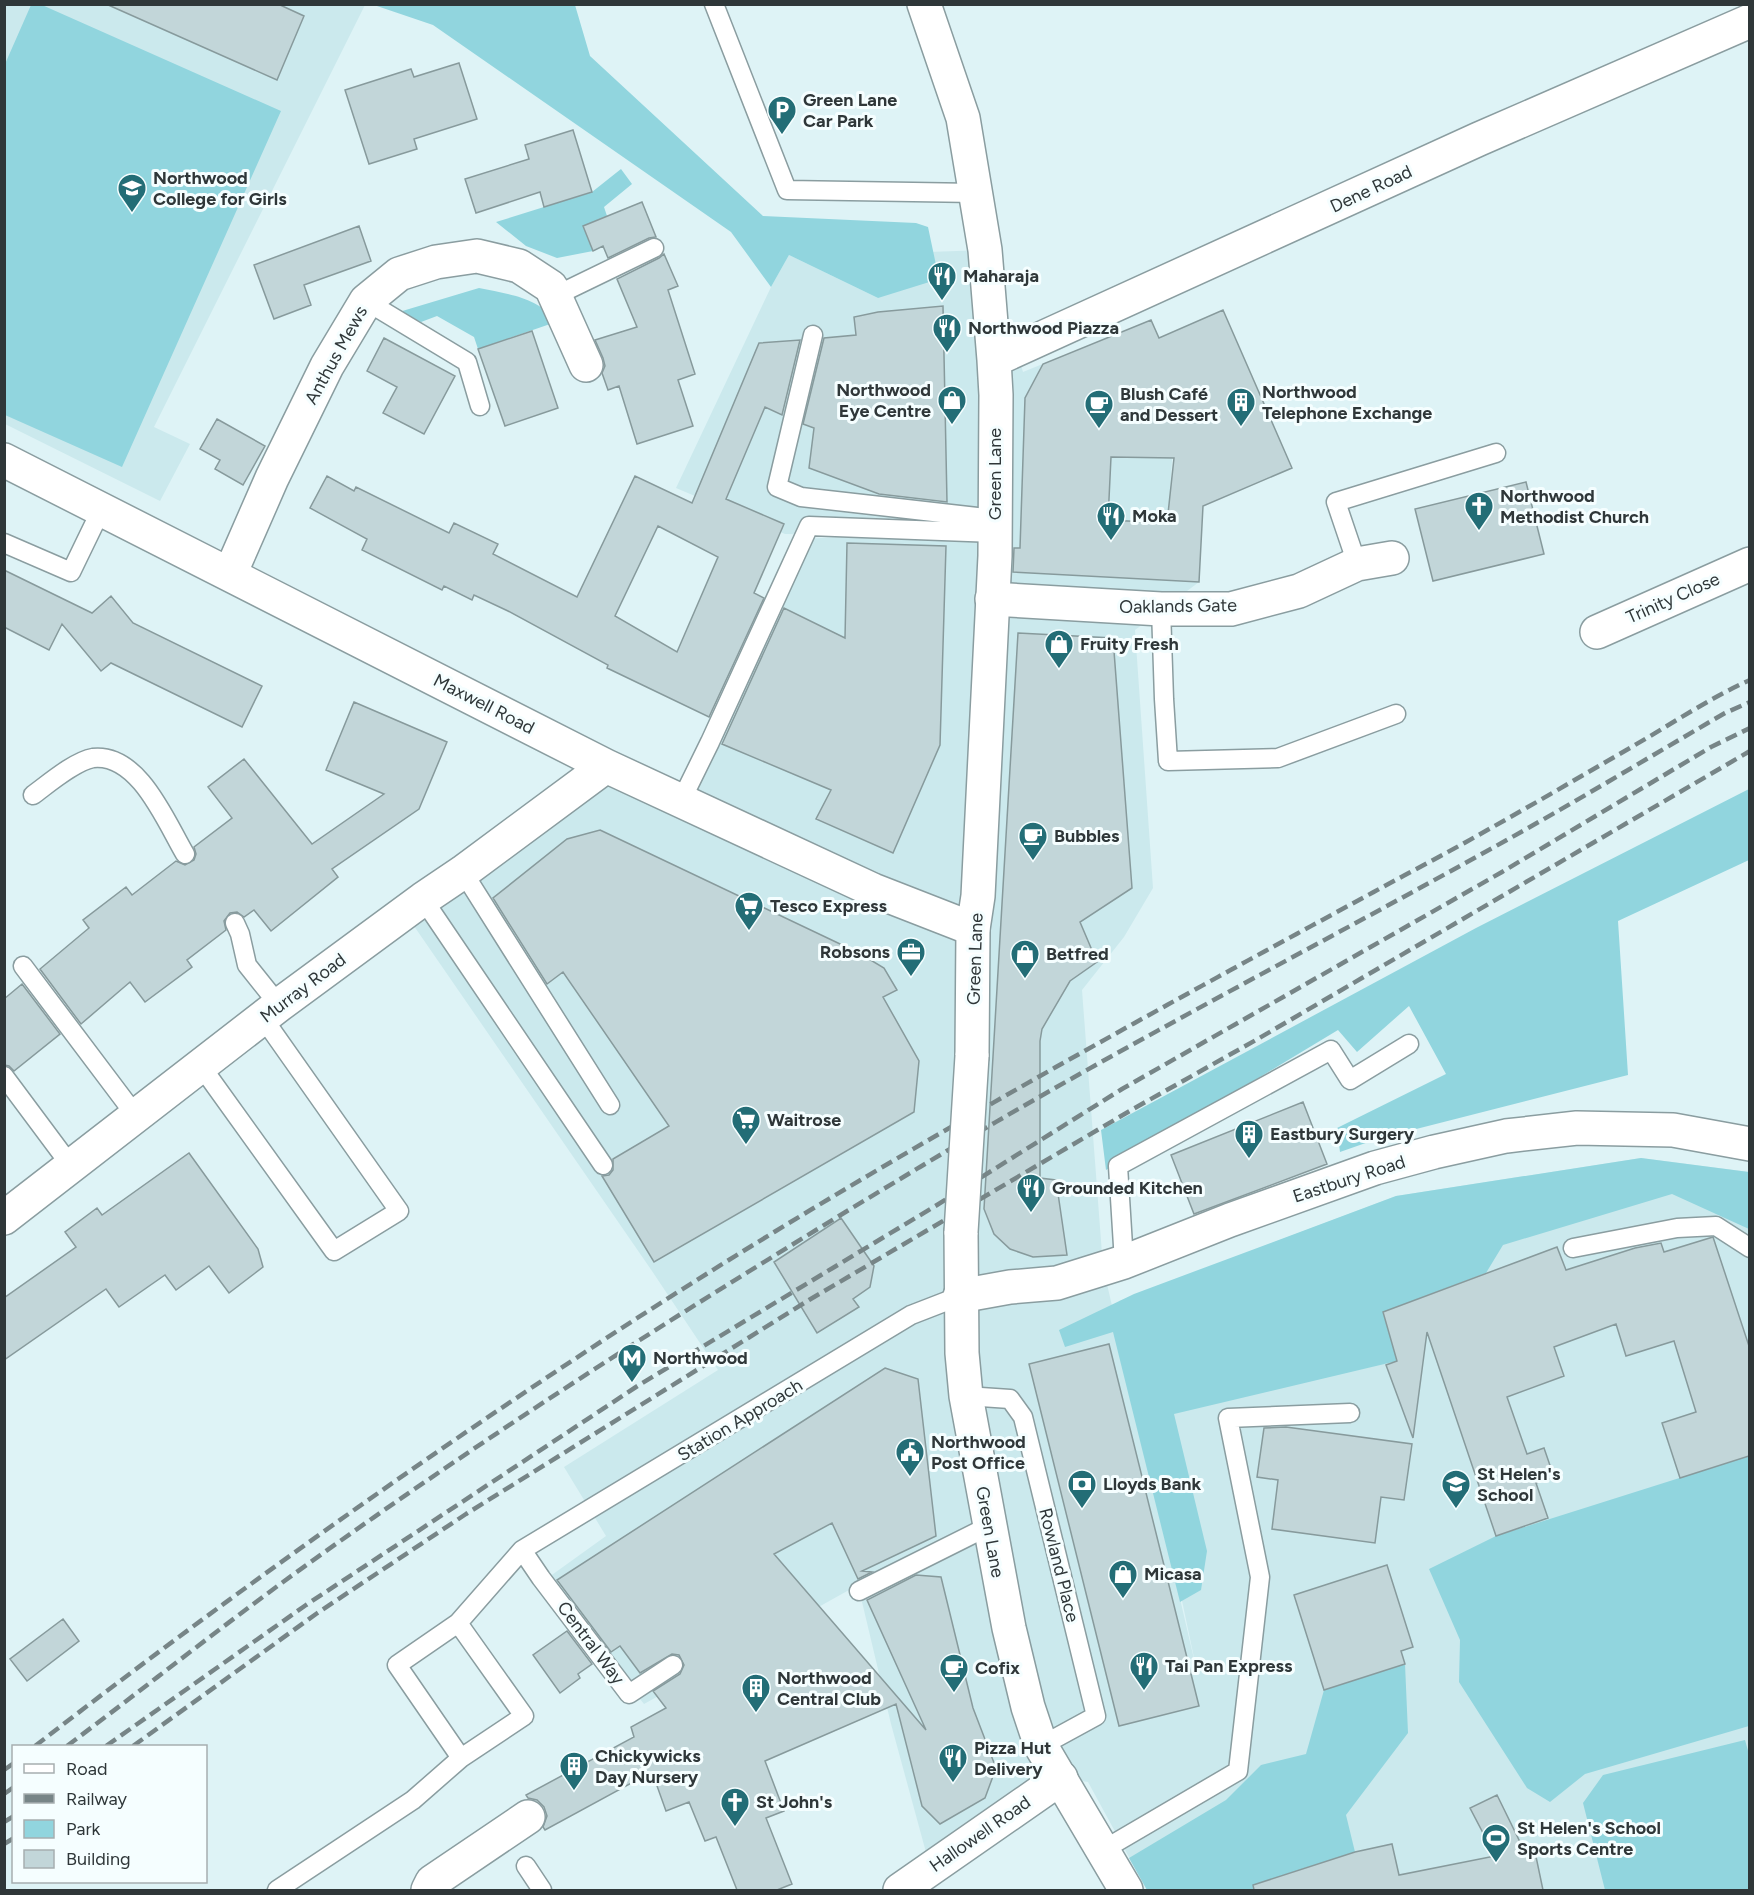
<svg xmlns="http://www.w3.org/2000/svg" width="1754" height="1895" font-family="Figtree,sans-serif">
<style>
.built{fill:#cbe9ed}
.green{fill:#91d5de}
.building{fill:#c2d6d9;stroke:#879a9c;stroke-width:1.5;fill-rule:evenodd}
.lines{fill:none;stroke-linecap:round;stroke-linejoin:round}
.lane-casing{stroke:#8a9da0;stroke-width:21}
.street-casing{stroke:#8a9da0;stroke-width:36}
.secondary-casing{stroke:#8a9da0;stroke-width:36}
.lane{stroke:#fff;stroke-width:18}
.street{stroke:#fff;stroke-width:33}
.secondary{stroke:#fff;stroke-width:33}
.rail{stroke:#778587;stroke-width:4.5;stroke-dasharray:12 6;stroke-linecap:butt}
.secondary-bridge-casing{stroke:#8a9da0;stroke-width:36;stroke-linecap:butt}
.secondary-bridge{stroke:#fff;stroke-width:33}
.labels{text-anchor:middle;stroke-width:6;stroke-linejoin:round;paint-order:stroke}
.poi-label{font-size:18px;font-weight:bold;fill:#2f3739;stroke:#f5feff;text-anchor:start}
.street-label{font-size:18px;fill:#2f3739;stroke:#f5feff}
</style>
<rect width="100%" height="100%" fill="#def3f6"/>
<path class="built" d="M 4,5 L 365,5 L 154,427 L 190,444 L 160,501 L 5,424 Z
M 985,250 L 1023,372 L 1151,320 L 1177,382 L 1170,492 L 1203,494 L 1199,582 L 1135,630 L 1153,888 L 1124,937 L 1082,990 L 1103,1267 L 1197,1672 L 1119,1301 L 1396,1196 L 1641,1158 L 1749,1172 L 1749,1890 L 1147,1890 L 1088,1782 L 1061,1778 L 927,1856 L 891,1724 L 858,1585 L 644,1704 L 584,1630 L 549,1577 L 606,1536 L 564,1467 L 718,1370 L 652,1271 L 405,913 L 606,766 L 681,800 L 803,539 L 874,535 L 785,534 L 676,488 L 771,287 L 789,255 L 878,298 L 872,254 Z"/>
<path class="green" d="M 31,5 L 42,5 L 281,111 L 122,467 L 5,415 L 5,64 Z
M 374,5 L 575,5 L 590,56 L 763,216 L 916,223 L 928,227 L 939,279 L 878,298 L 789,255 L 771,287 L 731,232 L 433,25 Z
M 621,169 L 632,184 L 604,207 L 607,216 L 583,226 L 593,251 L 557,258 L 526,246 L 496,222 L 592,192 Z
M 479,288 C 507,294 539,297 556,322 L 478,349 L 474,337 L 437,316 L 421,322 L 399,312 Z
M 1749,789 L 1749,860 L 1618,921 L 1628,1075 L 1377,1139 L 1340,1152 L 1337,1128 L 1446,1074 L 1409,1006 L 1357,1052 L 1338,1030 L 1106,1170 L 1101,1130 L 1476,928 Z
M 1641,1158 L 1749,1172 L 1749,1229 L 1672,1194 L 1503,1245 L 1486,1273 L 1383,1312 L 1397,1361 L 1174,1414 L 1207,1551 L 1201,1590 L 1180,1602 L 1113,1332 L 1065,1347 L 1059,1330 L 1134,1294 L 1396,1196 Z
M 1749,1456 L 1749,1726 L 1585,1774 L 1550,1802 L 1527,1788 L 1459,1682 L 1460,1640 L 1429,1569 L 1496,1536 Z
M 1405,1664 L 1408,1733 L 1346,1815 L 1355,1852 L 1280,1876 L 1283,1890 L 1147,1890 L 1129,1858 L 1226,1800 L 1261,1765 L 1306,1754 L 1324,1690 Z
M 1745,1740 L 1750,1758 L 1749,1890 L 1605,1890 L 1583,1803 L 1603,1775 Z"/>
<path class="building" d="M 106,4 L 278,4 L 304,16 L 277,80 Z
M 459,63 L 477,119 L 414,139 L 417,149 L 369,164 L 345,90 L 411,69 L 414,77 Z
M 573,130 L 592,192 L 544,207 L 540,192 L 476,213 L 465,179 L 529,159 L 525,145 Z
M 642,202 L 656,237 L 649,238 L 608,258 L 603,246 L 593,251 L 583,226 Z
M 359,226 L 371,261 L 304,285 L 311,305 L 274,319 L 254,265 Z
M 664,254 L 678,286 L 668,290 L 695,374 L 678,380 L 693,426 L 637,444 L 619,386 L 608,390 L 602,373 L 605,366 L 603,358 L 595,340 L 637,327 L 617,279 L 659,258 Z
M 943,306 L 947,502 L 879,494 L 809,468 L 814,428 L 803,424 L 824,338 L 856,335 L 854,317 L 878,312 Z
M 1223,310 L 1292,468 L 1203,506 L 1199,582 L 1013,572 L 1014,548 L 1020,548 L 1025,398 L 1043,364 L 1151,320 L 1159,338 ZM 1111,457 L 1174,458 L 1167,523 L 1108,520 Z
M 532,331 L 558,408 L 505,426 L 478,349 Z
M 384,338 L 455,376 L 424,434 L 383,413 L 397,387 L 367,371 Z
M 800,340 L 782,415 L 765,407 L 726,499 L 784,524 L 754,593 L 764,598 L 709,717 L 607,668 L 608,665 L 508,611 L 474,595 L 472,600 L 444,586 L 442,590 L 362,550 L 367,539 L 310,508 L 327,476 L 354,491 L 356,487 L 449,533 L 454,523 L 498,544 L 493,554 L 577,597 L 635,476 L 692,503 L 759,343 ZM 658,526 L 718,557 L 677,652 L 615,616 Z
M 217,419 L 265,446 L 243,485 L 215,469 L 220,460 L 200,449 Z
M 1526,482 L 1544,554 L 1433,581 L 1415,509 Z
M 847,543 L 946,546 L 940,745 L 893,853 L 816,819 L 831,790 L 722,744 L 784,608 L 845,638 Z
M 4,570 L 92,613 L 111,596 L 133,623 L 262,686 L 242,727 L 111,663 L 101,671 L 62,624 L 49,650 L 4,627 Z
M 1018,633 L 1113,638 L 1132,888 L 1080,922 L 1097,962 L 1070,981 L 1042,1029 L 1040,1041 L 1040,1178 L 1056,1180 L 1067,1255 L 1033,1257 L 1010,1249 L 994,1234 L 984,1209 Z
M 354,702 L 447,742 L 419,809 L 332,869 L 338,877 L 271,931 L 254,910 L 244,917 L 237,912 L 230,913 L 224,921 L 226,930 L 187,960 L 192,967 L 145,1002 L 130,982 L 81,1024 L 40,969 L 89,928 L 83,920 L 126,887 L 132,895 L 176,861 L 185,865 L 194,860 L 196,854 L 194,847 L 232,818 L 208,787 L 244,759 L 312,844 L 384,794 L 326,770 Z
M 600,830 L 859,953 L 884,968 L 897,990 L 883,997 L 919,1061 L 914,1112 L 654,1262 L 602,1176 L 609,1175 L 613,1170 L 613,1159 L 669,1126 L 563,972 L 547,984 L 493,898 L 567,839 Z
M 22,984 L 60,1034 L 14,1071 L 9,1066 L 4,1065 L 4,999 Z
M 1303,1102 L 1327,1164 L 1194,1214 L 1171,1155 Z
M 189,1153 L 258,1249 L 263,1267 L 229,1293 L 209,1266 L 176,1290 L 165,1275 L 119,1307 L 106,1289 L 4,1360 L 4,1298 L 76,1247 L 65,1232 L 97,1208 L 102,1215 Z
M 841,1218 L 874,1266 L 870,1287 L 853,1299 L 859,1307 L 817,1333 L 774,1262 Z
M 1713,1237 L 1749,1346 L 1749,1456 L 1680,1478 L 1662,1423 L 1696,1412 L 1674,1341 L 1626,1356 L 1616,1324 L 1554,1347 L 1564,1376 L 1507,1397 L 1527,1454 L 1544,1448 L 1554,1477 L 1536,1483 L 1548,1518 L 1496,1536 L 1427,1332 L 1413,1438 L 1386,1365 L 1397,1361 L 1383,1312 L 1557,1247 L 1566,1270 L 1635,1248 L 1661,1243 L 1664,1252 Z
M 1109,1344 L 1199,1706 L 1119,1726 L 1029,1364 Z
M 885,1368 L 918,1379 L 936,1536 L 862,1571 L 872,1572 L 858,1579 L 832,1523 L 774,1554 L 926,1730 L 867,1600 L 916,1575 L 941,1577 L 973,1708 L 996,1768 L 985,1798 L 940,1824 L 922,1806 L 896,1704 L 765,1761 L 784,1811 L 766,1818 L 792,1884 L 777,1890 L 737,1890 L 716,1837 L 705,1841 L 689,1802 L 666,1811 L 656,1783 L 651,1784 L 648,1774 L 545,1830 L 543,1827 L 547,1816 L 544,1807 L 537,1800 L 528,1798 L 526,1795 L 634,1737 L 631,1727 L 666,1708 L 653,1691 L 680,1674 L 684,1665 L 679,1655 L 672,1654 L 640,1673 L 620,1646 L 611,1652 L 557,1580 Z
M 1286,1427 L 1412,1444 L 1404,1500 L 1381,1497 L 1375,1543 L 1272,1529 L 1278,1480 L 1257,1477 L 1264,1428 Z
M 1387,1565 L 1413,1647 L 1401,1651 L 1405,1664 L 1324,1690 L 1294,1595 Z
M 63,1619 L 79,1641 L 27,1681 L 10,1659 Z
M 567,1631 L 592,1664 L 578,1674 L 580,1678 L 560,1693 L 533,1655 Z
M 1497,1795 L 1524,1850 L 1534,1847 L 1543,1890 L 1254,1890 L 1253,1885 L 1355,1852 L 1392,1844 L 1399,1875 L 1495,1856 L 1470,1808 Z"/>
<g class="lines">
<g class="lane-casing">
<path id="lane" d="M 714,4 L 787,190 L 976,193
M 555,296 L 654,248
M 366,301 L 467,362 L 480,406
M 813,335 L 777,487 L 801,497 L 995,519
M 4,543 L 71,572 L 101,510
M 1357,564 L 1336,502 L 1496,453
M 1161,609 L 1164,699 L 1168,761 L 1278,758 L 1396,714
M 33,795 C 48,784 75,761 93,758 C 139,753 166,822 185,854
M 681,801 L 710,742 L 809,526 L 995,533
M 463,872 L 610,1105
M 423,899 L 603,1165
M 235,923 L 240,934 L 247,965 L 279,1005
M 23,966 L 136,1116
M 201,1066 L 334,1251 L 399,1211 L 263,1018
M 4,1076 L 71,1166
M 1573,1248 L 1677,1228 L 1716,1226 L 1750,1248
M 1124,1262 L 1118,1166 L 1331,1050 L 1350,1080 L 1409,1044
M 966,1396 L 1010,1399 L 1023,1417 L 1096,1716 L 1041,1746
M 522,1550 L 541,1578 L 629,1694 L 673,1665
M 859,1591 L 989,1526
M 458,1623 L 524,1716 L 461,1758 L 397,1665 L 458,1623 L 522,1550 L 911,1315 L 960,1296
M 1103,1850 L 1238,1771 L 1260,1577 L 1228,1418 L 1350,1413
M 526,1866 L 542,1890
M 277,1890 L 413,1800 L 461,1758"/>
</g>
<g class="street-casing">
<path id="street" d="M 4,460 L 606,766 L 873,890 L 973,929
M 230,574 L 272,478 L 327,366 L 366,301 L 399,274 L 436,262 L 477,256 L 519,266 L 551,287 L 586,365
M 992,599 L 1161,609 L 1231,609 L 1299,591 L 1357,564 L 1392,558
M 1597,632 L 1750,564
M 4,1218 L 279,1005 L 423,899 L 463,872 L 606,766
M 960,1296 L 1010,1287 L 1057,1283 L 1124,1262 L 1230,1220 L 1375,1168 L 1434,1152 L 1506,1136 L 1577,1128 L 1673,1130 L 1750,1144
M 428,1890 L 432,1882 L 528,1817
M 900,1890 L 1061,1778"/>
</g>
<g class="secondary-casing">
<path id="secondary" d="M 924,4 L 963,118 L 985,250 L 994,360 L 996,395 L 995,556 L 978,896 L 973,929 L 972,1056
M 994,360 L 1479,139 L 1750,21
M 961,1232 L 962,1353 L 966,1396 L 1009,1628 L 1028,1707 L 1041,1746 L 1126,1890"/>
</g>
<use href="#lane" class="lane"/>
<use href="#street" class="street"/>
<use href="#secondary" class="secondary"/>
<path class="rail" d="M 35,1746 C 220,1603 410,1467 605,1339 C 863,1170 1134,1022 1405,875 C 1483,834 1559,789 1635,745 C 1673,723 1710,698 1750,680
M 67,1746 C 143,1689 217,1630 294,1574 C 496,1428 707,1295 920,1167 C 1105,1055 1298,956 1487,851 C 1567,807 1646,759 1725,713 L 1750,702
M 106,1746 L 306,1605 L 639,1385 L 937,1205 L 1122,1089 L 1502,872 L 1711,747 L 1750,728
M 133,1746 L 316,1614 L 466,1514 L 809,1300 L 1133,1109 L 1256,1040 L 1750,751
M 4,1770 L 14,1763
M 4,1794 L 14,1787
M 4,1822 L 14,1816
M 4,1844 L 14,1838"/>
<g class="secondary-bridge-casing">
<path id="secondary-bridge" d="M 961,1232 L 972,1056"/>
</g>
<use href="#secondary-bridge" class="secondary-bridge"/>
</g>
<defs>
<g id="parking-pin" transform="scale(1.5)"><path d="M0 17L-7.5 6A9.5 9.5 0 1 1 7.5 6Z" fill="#236d76" stroke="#f5feff"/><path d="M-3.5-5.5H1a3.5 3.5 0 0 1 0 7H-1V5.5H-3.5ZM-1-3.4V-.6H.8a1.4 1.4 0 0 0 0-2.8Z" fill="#fff"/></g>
<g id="school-pin" transform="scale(1.5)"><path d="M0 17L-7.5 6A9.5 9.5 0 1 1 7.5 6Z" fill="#236d76" stroke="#f5feff"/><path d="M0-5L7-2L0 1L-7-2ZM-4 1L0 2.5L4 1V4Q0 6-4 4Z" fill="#fff"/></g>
<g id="restaurant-pin" transform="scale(1.5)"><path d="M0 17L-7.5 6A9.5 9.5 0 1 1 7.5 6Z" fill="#236d76" stroke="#f5feff"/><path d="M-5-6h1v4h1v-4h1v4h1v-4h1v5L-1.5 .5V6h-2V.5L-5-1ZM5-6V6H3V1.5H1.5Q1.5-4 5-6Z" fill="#fff"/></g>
<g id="shop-pin" transform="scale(1.5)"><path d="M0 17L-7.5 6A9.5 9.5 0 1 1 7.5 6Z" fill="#236d76" stroke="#f5feff"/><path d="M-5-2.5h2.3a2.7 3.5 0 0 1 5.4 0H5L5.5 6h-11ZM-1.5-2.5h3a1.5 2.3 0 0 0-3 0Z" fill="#fff"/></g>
<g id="building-pin" transform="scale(1.5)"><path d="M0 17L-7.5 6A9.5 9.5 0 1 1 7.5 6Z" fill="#236d76" stroke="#f5feff"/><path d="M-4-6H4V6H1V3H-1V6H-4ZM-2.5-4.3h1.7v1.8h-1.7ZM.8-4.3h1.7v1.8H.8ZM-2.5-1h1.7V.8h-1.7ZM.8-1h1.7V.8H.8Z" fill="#fff"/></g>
<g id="cafe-pin" transform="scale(1.5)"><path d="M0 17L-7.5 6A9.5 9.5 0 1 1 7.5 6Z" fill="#236d76" stroke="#f5feff"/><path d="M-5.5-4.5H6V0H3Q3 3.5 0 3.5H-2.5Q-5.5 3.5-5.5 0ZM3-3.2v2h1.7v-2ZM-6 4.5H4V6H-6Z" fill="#fff"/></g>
<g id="church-pin" transform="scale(1.5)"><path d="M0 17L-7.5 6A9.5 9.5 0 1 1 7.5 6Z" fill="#236d76" stroke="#f5feff"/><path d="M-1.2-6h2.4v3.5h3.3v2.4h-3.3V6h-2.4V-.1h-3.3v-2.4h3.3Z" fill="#fff"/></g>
<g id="supermarket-pin" transform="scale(1.5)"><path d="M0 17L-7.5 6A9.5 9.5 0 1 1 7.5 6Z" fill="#236d76" stroke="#f5feff"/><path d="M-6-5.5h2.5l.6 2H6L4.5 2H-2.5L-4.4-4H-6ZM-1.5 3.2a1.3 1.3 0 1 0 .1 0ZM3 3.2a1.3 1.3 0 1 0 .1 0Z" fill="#fff"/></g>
<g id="office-pin" transform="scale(1.5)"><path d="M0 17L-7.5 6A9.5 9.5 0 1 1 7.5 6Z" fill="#236d76" stroke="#f5feff"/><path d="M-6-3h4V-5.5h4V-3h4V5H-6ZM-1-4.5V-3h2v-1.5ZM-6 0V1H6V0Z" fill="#fff"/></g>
<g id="metro-pin" transform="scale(1.5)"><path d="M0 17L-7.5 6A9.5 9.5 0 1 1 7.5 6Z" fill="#236d76" stroke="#f5feff"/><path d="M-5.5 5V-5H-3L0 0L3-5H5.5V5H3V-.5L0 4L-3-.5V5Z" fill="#fff"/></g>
<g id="civic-pin" transform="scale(1.5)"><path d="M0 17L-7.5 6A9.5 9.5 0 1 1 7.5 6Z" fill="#236d76" stroke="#f5feff"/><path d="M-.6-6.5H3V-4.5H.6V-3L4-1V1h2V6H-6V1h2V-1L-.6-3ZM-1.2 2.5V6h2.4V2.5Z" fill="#fff"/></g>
<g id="bank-pin" transform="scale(1.5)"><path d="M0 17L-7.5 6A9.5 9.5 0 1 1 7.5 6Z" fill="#236d76" stroke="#f5feff"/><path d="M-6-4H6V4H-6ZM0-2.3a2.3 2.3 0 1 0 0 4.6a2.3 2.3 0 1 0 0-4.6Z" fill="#fff"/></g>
<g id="stadium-pin" transform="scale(1.5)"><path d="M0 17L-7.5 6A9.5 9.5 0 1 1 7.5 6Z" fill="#236d76" stroke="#f5feff"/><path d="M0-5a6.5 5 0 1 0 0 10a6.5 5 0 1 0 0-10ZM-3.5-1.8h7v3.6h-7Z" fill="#fff"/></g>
</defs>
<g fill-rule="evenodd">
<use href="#parking-pin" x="782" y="110"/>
<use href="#school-pin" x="132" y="188"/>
<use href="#restaurant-pin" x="942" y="276"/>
<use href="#restaurant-pin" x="947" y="328"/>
<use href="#shop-pin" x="952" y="400"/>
<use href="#building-pin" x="1241" y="402"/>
<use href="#cafe-pin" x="1099" y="404"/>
<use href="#church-pin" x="1479" y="506"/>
<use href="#restaurant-pin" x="1111" y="516"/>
<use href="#shop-pin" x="1059" y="644"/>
<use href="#cafe-pin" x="1033" y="836"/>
<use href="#supermarket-pin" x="749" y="906"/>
<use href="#office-pin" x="911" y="952"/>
<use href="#shop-pin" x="1025" y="954"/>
<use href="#supermarket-pin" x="746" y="1120"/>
<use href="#building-pin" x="1249" y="1134"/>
<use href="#restaurant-pin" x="1031" y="1188"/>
<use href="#metro-pin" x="632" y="1358"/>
<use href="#civic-pin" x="910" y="1452"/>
<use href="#bank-pin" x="1082" y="1484"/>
<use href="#school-pin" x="1456" y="1484"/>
<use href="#shop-pin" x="1123" y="1574"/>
<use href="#restaurant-pin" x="1144" y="1666"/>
<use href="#cafe-pin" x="954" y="1668"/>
<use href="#building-pin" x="756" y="1688"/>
<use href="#restaurant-pin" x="953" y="1758"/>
<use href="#building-pin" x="574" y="1766"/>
<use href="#church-pin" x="735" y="1802"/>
<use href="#stadium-pin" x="1496" y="1838"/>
</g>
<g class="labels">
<g class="poi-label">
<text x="803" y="106">Green Lane<tspan x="803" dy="21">Car Park</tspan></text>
<text x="153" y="184">Northwood<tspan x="153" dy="21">College for Girls</tspan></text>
<text x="963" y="282">Maharaja</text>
<text x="968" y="334">Northwood Piazza</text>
<text x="931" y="396" text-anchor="end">Northwood<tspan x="931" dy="21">Eye Centre</tspan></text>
<text x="1262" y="398">Northwood<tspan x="1262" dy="21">Telephone Exchange</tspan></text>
<text x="1120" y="400">Blush Café<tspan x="1120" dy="21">and Dessert</tspan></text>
<text x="1500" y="502">Northwood<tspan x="1500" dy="21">Methodist Church</tspan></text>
<text x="1132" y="522">Moka</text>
<text x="1080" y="650">Fruity Fresh</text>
<text x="1054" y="842">Bubbles</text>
<text x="770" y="912">Tesco Express</text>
<text x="890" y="958" text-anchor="end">Robsons</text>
<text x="1046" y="960">Betfred</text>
<text x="767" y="1126">Waitrose</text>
<text x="1270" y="1140">Eastbury Surgery</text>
<text x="1052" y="1194">Grounded Kitchen</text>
<text x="653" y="1364">Northwood</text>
<text x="931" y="1448">Northwood<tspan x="931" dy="21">Post Office</tspan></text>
<text x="1477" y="1480">St Helen's<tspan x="1477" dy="21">School</tspan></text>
<text x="1103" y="1490">Lloyds Bank</text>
<text x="1144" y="1580">Micasa</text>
<text x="1165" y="1672">Tai Pan Express</text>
<text x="975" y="1674">Cofix</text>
<text x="777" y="1684">Northwood<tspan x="777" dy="21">Central Club</tspan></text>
<text x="974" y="1754">Pizza Hut<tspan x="974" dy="21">Delivery</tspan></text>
<text x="595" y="1762">Chickywicks<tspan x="595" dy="21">Day Nursery</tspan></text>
<text x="756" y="1808">St John's</text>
<text x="1517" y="1834">St Helen's School<tspan x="1517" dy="21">Sports Centre</tspan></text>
</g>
<g class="street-label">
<text transform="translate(1371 189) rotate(-25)" y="6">Dene Road</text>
<text transform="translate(336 355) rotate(-61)" y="6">Anthus Mews</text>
<text transform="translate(995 474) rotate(-90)" y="6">Green Lane</text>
<text transform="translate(1673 598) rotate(-24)" y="6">Trinity Close</text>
<text transform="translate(1178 606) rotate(-1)" y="6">Oaklands Gate</text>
<text transform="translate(484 704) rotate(27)" y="6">Maxwell Road</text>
<text transform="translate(975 959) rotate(-88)" y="6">Green Lane</text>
<text transform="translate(303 988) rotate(-37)" y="6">Murray Road</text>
<text transform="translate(1349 1179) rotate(-18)" y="6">Eastbury Road</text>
<text transform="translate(740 1420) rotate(-31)" y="6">Station Approach</text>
<text transform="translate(990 1532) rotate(80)" y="6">Green Lane</text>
<text transform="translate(1059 1565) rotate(76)" y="6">Rowland Place</text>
<text transform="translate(591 1643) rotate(53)" y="6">Central Way</text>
<text transform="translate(980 1834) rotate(-35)" y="6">Hallowell Road</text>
</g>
</g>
<rect width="1754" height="1895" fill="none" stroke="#2f3739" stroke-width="12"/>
<rect x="12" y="1745" width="195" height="138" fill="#f5feff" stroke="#a6aeb0" stroke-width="1.5"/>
<rect x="24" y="1764" width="30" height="9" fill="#ffffff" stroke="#a6aeb0" stroke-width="1.5"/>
<text x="66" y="1775" font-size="18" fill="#2f3739">Road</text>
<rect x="24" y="1794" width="30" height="9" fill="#778587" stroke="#a6aeb0" stroke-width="1.5"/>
<text x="66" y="1805" font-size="18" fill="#2f3739">Railway</text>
<rect x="24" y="1820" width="30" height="18" fill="#91d5de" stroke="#a6aeb0" stroke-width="1.5"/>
<text x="66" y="1835" font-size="18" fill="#2f3739">Park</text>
<rect x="24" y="1850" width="30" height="18" fill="#c2d6d9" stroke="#a6aeb0" stroke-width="1.5"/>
<text x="66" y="1865" font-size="18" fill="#2f3739">Building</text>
</svg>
